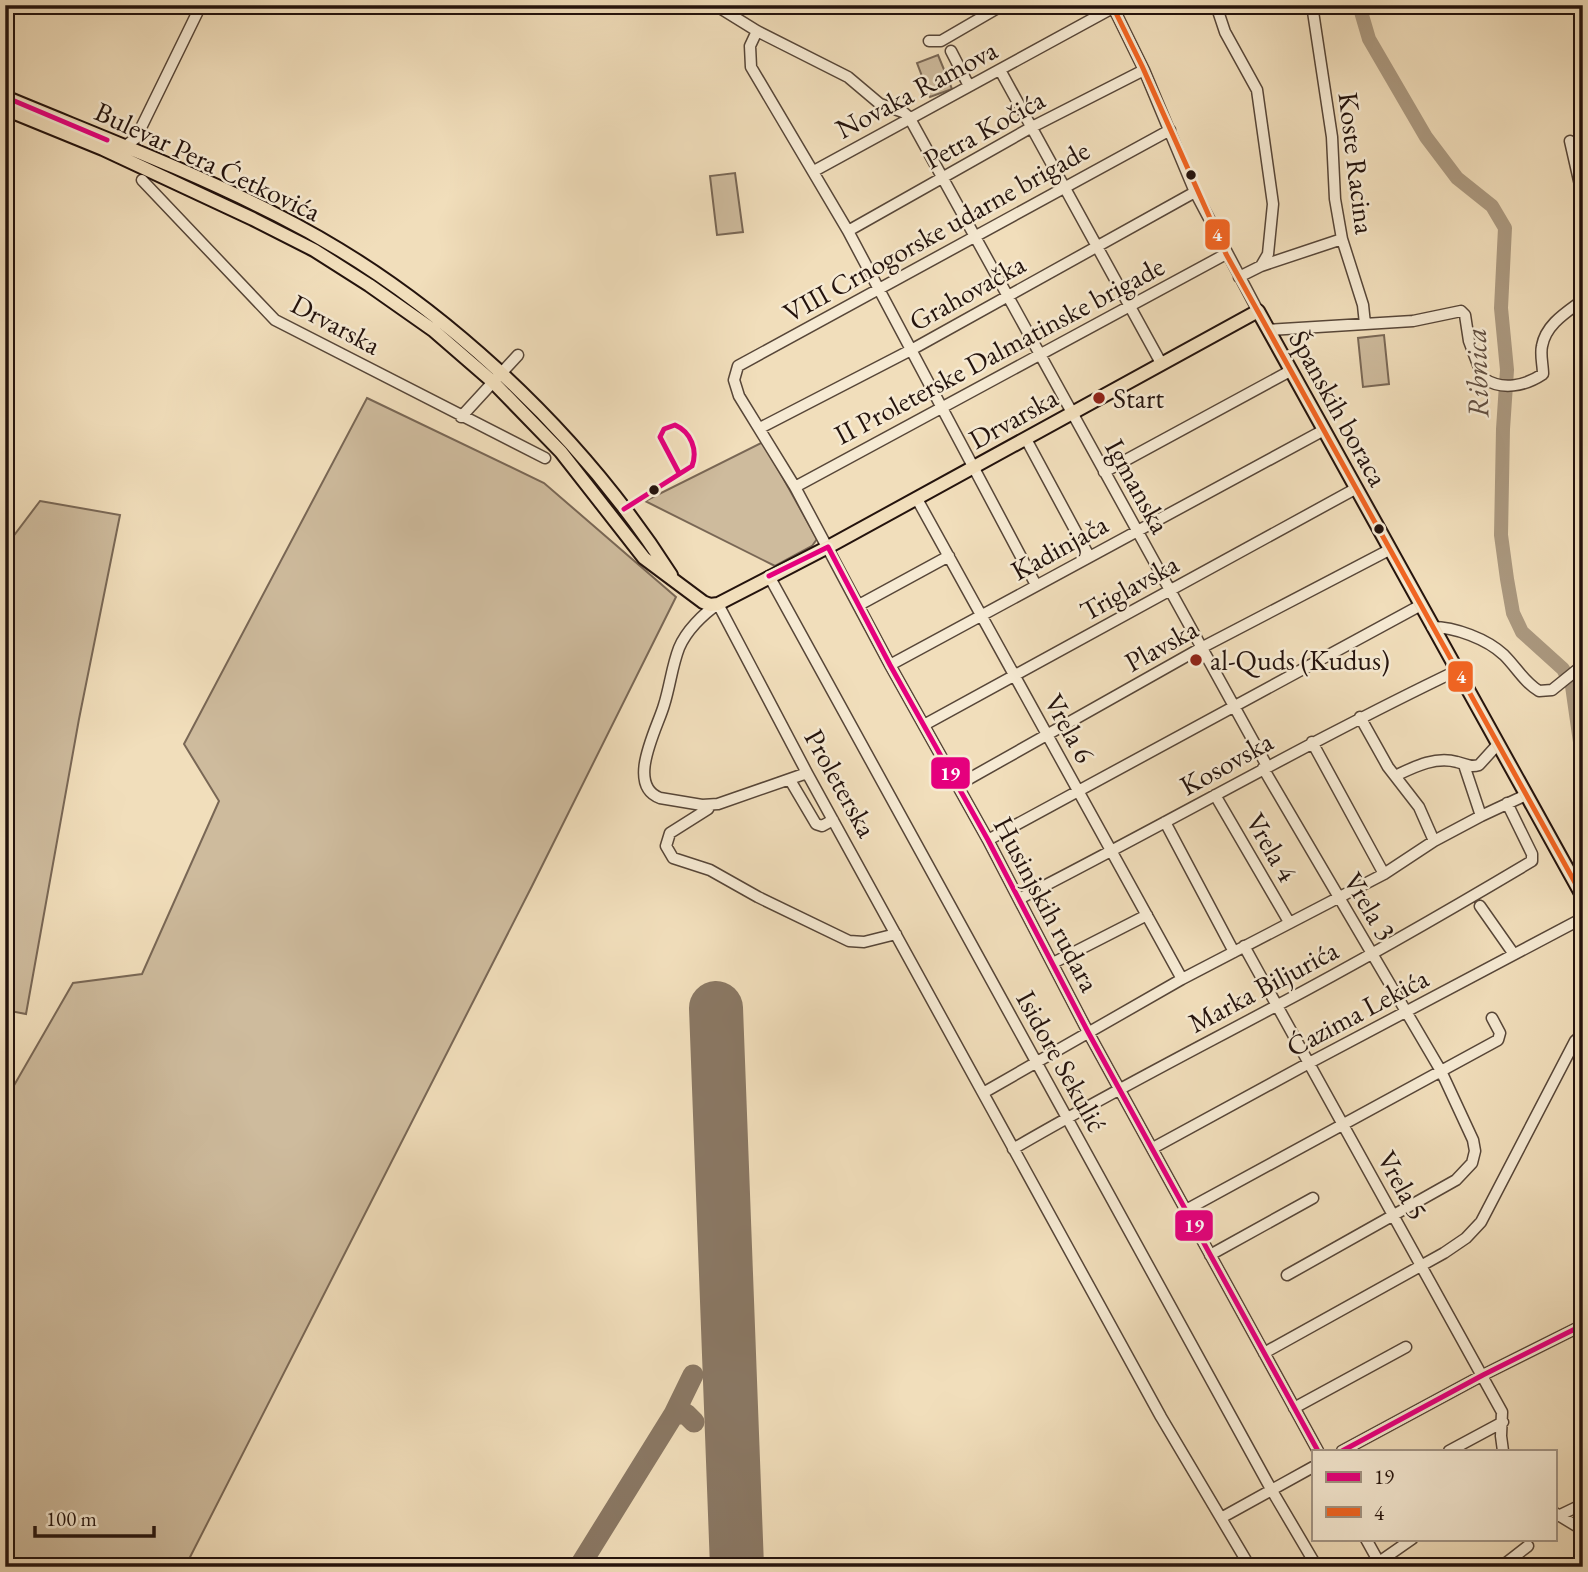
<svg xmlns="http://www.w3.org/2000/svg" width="1588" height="1572" font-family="'EB Garamond',serif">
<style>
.green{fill:#cebb9d;stroke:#796755;stroke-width:2}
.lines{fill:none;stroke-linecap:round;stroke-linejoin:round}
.river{stroke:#ab9980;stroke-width:14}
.taxiway{stroke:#8a7864;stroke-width:21}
.runway{stroke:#8a7864;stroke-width:54}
.minor-casing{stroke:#574638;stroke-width:13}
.major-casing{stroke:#24130d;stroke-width:16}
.minor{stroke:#f6ead3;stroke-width:10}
.major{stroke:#f1debb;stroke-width:12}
.bus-1-casing{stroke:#f6ead3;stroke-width:10}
.bus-2-casing{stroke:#f6ead3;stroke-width:10}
.bus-1{stroke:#e5007d;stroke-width:5}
.bus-2{stroke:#f26522;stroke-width:5}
.bus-dot{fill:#24130d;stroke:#f6ead3;stroke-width:2.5}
.poi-dot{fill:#8f2418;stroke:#f6ead3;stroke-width:2.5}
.labels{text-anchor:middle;stroke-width:5;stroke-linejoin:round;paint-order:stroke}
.street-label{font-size:28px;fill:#24130d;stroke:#f6ead3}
.poi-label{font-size:28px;fill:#24130d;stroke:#f6ead3;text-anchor:start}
.water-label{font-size:30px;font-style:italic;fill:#614f41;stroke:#f6ead3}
.line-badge{stroke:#f6ead3;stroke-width:2.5}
.badge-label{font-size:19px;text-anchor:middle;font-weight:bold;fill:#fff}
</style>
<rect width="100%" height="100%" fill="#f1debb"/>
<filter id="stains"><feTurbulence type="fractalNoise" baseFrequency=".00286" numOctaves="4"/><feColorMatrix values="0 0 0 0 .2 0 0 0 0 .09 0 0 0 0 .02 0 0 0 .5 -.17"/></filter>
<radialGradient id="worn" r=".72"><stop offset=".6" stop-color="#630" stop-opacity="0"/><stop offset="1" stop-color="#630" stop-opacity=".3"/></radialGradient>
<path class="green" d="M 938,55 L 952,89 L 930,97 L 917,63 Z
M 735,173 L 743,232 L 717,235 L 710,176 Z
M 1384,335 L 1389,384 L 1363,387 L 1358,338 Z
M 367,398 L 544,483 L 676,597 L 532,886 L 185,1567 L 5,1567 L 5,1101 L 73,983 L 142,974 L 219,801 L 184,744 Z
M 763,442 L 817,539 L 812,546 L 775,566 L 645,501 Z
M 40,501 L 120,515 L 79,719 L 26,1014 L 5,1010 L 5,525 L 15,534 Z"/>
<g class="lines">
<path class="river" d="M 1359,5 L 1369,39 L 1426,137 L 1457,178 L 1492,206 L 1505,228 L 1501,308 L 1507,370 L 1503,429 L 1501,535 L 1507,579 L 1513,613 L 1522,632 L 1563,669 L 1572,686 L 1583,763"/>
<path class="taxiway" d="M 674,1414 L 686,1414 L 694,1422
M 579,1567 L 674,1414 L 693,1375"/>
<path class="runway" d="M 716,1008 L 737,1567"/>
<g class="minor-casing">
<path id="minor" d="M 715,5 L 757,31 L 848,77 L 880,104 L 903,112 L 909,117 L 1267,766
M 1112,5 L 1144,70 L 1195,192 L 1258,311
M 1216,5 L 1225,32 L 1257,90 L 1273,204 L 1268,254 L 1261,266 L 1239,277
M 1312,5 L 1332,137 L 1335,199 L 1342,239 L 1363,305 L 1365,324
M 757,31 L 750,46 L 751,67 L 848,231 L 1036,585
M 929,41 L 941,41 L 1003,5
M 951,51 L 969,86
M 1000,70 L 1161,363
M 1170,130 L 738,366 L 734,380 L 739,396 L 795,487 L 890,665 L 988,840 L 1088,1032 L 1318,1451
M 1570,141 L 1583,198
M 124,147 L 136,138 L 201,5
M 814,171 L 1118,5
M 142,180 L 275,320 L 545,458
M 848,231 L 1032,127 L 1144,70
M 1261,266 L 1342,239
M 1268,330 L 1413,321 L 1461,311 L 1465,315 L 1469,341 L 1483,378 C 1502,391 1525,386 1543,374 C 1543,365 1540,355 1542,346 C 1546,324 1567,312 1583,300
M 461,417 L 518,355
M 760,428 L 911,350 L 1195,192
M 1026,439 L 1089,556
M 1104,472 L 1290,371
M 795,487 L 1226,254
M 917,499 L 1182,979
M 769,576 L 1271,1489 L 1317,1567
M 859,605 L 949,556
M 1432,627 C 1455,627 1487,639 1504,655 C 1517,668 1524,682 1539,691 L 1552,690 L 1583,665
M 890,665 L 1324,430
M 1360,717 L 1388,767 L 1419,807 L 1434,841
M 924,725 L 1355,489
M 1312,742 L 1384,874
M 1464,765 L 1481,816
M 1263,768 L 1441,1071 L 1473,1140 L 1475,1151 L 1472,1163 L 1456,1180 L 1287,1275
M 807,773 L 718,804 L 702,805 L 660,798 C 625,785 658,727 664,705 C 670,686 672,666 679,648 C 686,631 703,614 718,604 L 807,773 L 1161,1417 L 1250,1567
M 1395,776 C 1414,767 1435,756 1457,762 C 1466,764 1470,768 1479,765 L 1498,744
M 790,780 L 816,824 L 822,826 L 833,820
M 958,785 L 1201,648 L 1389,550
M 1215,795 L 1289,922
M 710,805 L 708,809 L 670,833 L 666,846 L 673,858 L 710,870 L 758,897 L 849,941 L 864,942 L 896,934
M 1165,822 L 1234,952
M 988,840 L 1421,605
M 1019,899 C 1166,824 1308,742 1456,671
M 1480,906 L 1513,953
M 1244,946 L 1502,1412 L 1501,1436 L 1503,1451
M 1053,963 L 1147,915
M 983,1093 L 1182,979 L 1384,874 L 1434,841 L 1481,816 L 1526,795
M 1153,1148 L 1309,1063 L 1583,918
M 1013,1149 C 1100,1098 1188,1053 1276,1006 C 1363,960 1448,911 1532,861 L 1532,854 L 1507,803
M 1186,1210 L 1498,1040 L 1500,1033 L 1492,1018
M 1210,1255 L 1313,1198
M 1264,1353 L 1444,1253 L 1466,1238 L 1481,1222 L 1575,1041 L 1583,1034
M 1294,1408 L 1406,1347
M 1342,1451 L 1483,1375 L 1583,1325
M 1449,1451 L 1503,1422
M 1555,1513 L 1583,1530
M 1558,1516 L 1583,1504
M 1221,1518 L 1313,1467
M 1366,1539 L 1381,1566
M 1379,1562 L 1412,1539
M 1501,1567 L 1528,1546"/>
</g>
<g class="major-casing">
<path id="major" d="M 5,97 C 96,135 189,170 277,215 C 432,293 578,429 671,575
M 5,109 L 103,149 L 253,219 L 314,250 L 369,285 L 433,330 L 493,382 L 561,452 L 644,558 L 703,602 L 710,605 L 718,604 L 828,547 L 1258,311 L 1583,897"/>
</g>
<use href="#minor" class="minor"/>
<use href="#major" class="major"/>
<g class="bus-1-casing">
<path id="bus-1" d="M 5,97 L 107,140
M 624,509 L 692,466 C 698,450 691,432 675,425 L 664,429 L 660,437 L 679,473
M 828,547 L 890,665 L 988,840 L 1088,1032 L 1318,1451
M 769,576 L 828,547
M 1342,1451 L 1483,1375 L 1583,1325"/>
</g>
<g class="bus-2-casing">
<path id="bus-2" d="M 1112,5 L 1142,66 L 1226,254 L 1583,897"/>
</g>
<use href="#bus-1" class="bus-1"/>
<use href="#bus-2" class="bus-2"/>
</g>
<g class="bus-dot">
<circle cx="1191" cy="175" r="6"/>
<circle cx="654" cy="490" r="6"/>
<circle cx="1379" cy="529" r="6"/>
</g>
<g class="poi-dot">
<circle cx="1099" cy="398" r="7"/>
<circle cx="1196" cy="660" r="7"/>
</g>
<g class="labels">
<g class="street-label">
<text transform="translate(916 89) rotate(-28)" y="10">Novaka Ramova</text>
<text transform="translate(984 129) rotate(-29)" y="10">Petra Kočića</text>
<text transform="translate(208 161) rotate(25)" y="10">Bulevar Pera Ćetkovića</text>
<text transform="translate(1357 163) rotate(83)" y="10">Koste Racina</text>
<text transform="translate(936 231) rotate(-29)" y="10">VIII Crnogorske udarne brigade</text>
<text transform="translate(967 292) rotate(-29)" y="10">Grahovačka</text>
<text transform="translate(336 324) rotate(28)" y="10">Drvarska</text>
<text transform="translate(999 350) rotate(-28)" y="10">II Proleterske Dalmatinske brigade</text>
<text transform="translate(1339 408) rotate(61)" y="10">Španskih boraca</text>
<text transform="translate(1013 418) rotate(-29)" y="10">Drvarska</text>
<text transform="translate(1138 486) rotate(61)" y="10">Igmanska</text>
<text transform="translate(1059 547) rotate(-29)" y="10">Kadinjača</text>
<text transform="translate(1129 587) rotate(-29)" y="10">Triglavska</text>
<text transform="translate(1161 645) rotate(-29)" y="10">Plavska</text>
<text transform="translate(1070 728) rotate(61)" y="10">Vrela 6</text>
<text transform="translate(1226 763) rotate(-29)" y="10">Kosovska</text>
<text transform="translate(841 783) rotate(61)" y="10">Proleterska</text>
<text transform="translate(1272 847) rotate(60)" y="10">Vrela 4</text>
<text transform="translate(1047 904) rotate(62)" y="10">Husinjskih rudara</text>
<text transform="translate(1370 906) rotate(59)" y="10">Vrela 3</text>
<text transform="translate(1263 986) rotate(-28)" y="10">Marka Biljurića</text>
<text transform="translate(1357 1012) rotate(-28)" y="10">Ćazima Lekića</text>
<text transform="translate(1062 1061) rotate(61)" y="10">Isidore Sekulić</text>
<text transform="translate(1403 1185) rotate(61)" y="10">Vrela 5</text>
</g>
<g class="poi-label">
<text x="1113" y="408">Start</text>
<text x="1210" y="670">al-Quds (Kudus)</text>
</g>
<g class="water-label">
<text transform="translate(1477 373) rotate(-92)" y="10">Ribnica</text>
</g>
</g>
<g class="line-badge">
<rect x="1204" y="218" width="27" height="33" rx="7" fill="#f26522"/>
<rect x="1447" y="660" width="27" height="33" rx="7" fill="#f26522"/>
<rect x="930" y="756" width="41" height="34" rx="7" fill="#e5007d"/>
<rect x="1174" y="1209" width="40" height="33" rx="7" fill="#e5007d"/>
</g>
<g class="badge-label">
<text x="1217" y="241">4</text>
<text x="1461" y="683">4</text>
<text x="950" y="780">19</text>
<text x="1194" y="1232">19</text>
</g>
<rect width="1588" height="1572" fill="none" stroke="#f1debb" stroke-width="28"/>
<rect x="7" y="7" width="1574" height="1558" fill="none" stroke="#24130d" stroke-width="3.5"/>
<rect x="14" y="14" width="1560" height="1544" fill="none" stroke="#24130d" stroke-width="2"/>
<rect x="1312" y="1450" width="245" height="91" fill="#f6ead3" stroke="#a29484" stroke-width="2"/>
<rect x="1326" y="1472" width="35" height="10" fill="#e5007d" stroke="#a29484" stroke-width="2"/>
<text x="1374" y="1484" font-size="21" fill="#24130d">19</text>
<rect x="1326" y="1507" width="35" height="10" fill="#f26522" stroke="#a29484" stroke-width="2"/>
<text x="1374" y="1520" font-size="21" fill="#24130d">4</text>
<path d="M35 1526v10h119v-10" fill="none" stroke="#24130d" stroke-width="3.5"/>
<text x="46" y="1526" font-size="21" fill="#24130d" stroke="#f6ead3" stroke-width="5" paint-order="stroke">100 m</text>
<rect width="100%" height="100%" filter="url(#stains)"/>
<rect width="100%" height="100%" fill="url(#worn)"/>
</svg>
